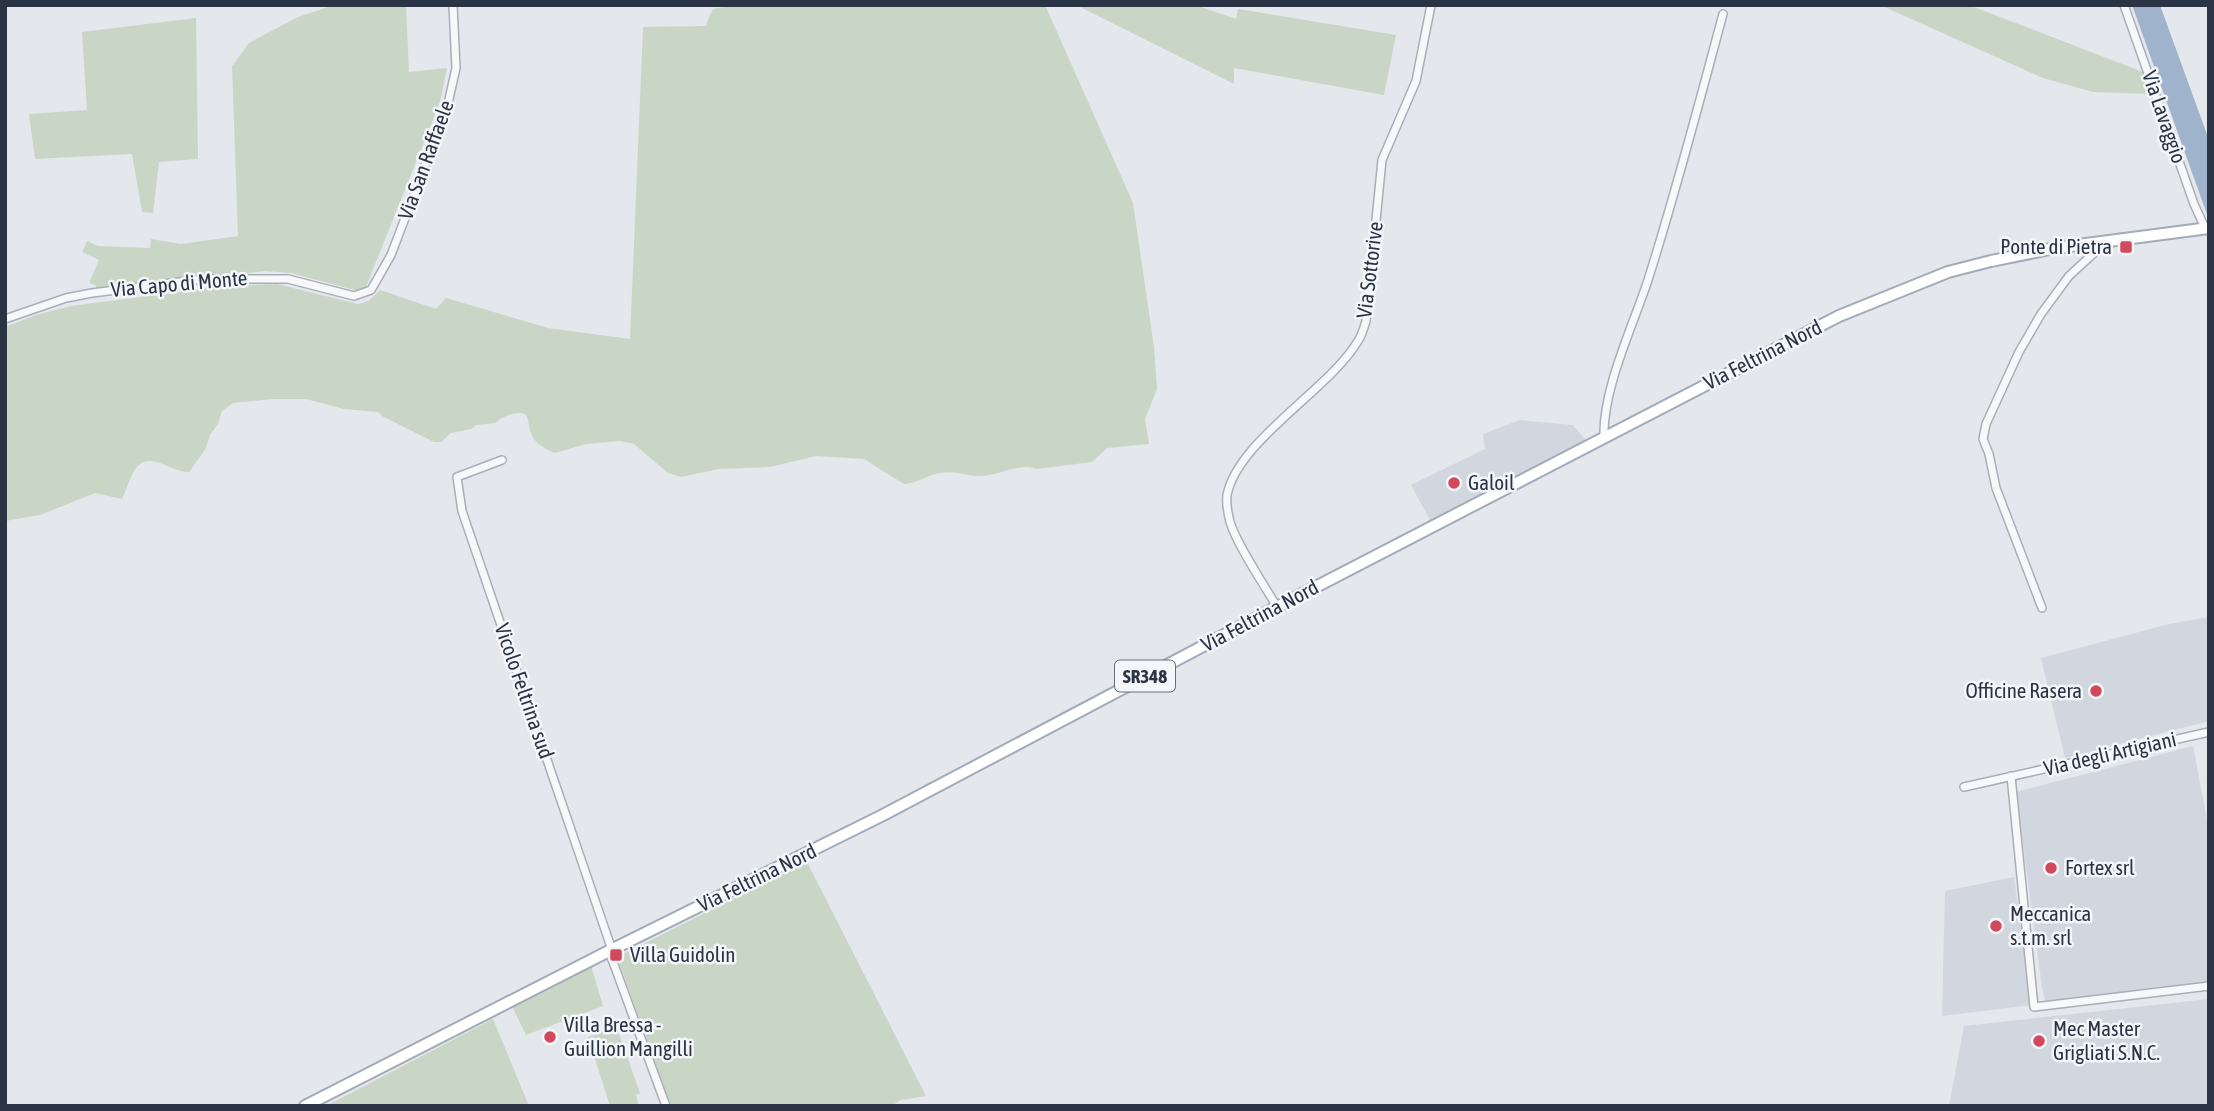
<svg xmlns="http://www.w3.org/2000/svg" width="2214" height="1111" font-family="'Asap Condensed',sans-serif">
<style>
.built{fill:#d2d6de}
.green{fill:#c9d6c5}
.water{fill:#9fb4cc}
.lines{fill:none;stroke-linecap:round;stroke-linejoin:round}
.minor-casing{stroke:#a9aeb7;stroke-width:10}
.primary-casing{stroke:#a3abb8;stroke-width:14}
.minor{stroke:#f7f8fa;stroke-width:7}
.primary{stroke:#fff;stroke-width:10}
.poi-dot{fill:#d1495b;stroke:#f4f6f9;stroke-width:2.5}
.labels{text-anchor:middle;stroke-width:5;stroke-linejoin:round;paint-order:stroke}
.shield{fill:#f4f6f9;stroke:#676e7b;stroke-width:2}
.shield-label{font-size:19px;font-weight:bold;fill:#2b3445}
.street-label{font-size:21px;fill:#2b3445;stroke:#f4f6f9}
.poi-label{font-size:21px;fill:#2b3445;stroke:#f4f6f9;text-anchor:start}
</style>
<rect width="100%" height="100%" fill="#e4e7ec"/>
<path class="built" d="M 1520,420 L 1573,425 L 1588,443 L 1481,495 L 1431,522 L 1411,485 L 1485,449 L 1483,434 Z
M 2209,617 L 2209,721 L 2065,758 L 2041,658 L 2169,624 Z
M 2193,746 L 2209,831 L 2209,986 L 2046,1004 L 2042,987 L 2016,792 Z
M 2014,877 L 2031,1005 L 1942,1016 L 1945,891 Z
M 2209,999 L 2209,1106 L 1949,1106 L 1964,1026 Z"/>
<path class="green" d="M 334,5 L 406,5 L 409,72 L 447,68 L 440,102 L 366,287 L 358,291 L 291,273 L 265,271 L 97,289 L 95,285 L 89,283 L 99,260 L 82,252 L 87,241 L 98,246 L 150,248 L 151,239 L 181,244 L 238,236 L 232,66 L 249,43 L 298,17 Z
M 733,5 L 1045,5 L 1133,203 L 1154,347 L 1157,389 L 1145,419 L 1149,444 L 1107,448 L 1092,462 L 1036,469 C 1022,462 999,475 983,476 C 969,477 958,470 940,473 C 928,475 915,484 904,484 L 864,459 L 816,456 L 770,467 L 719,469 L 681,477 L 668,473 L 634,444 L 620,441 L 586,444 L 555,453 C 544,448 533,443 530,430 C 528,423 529,420 525,414 C 515,411 502,416 496,423 L 476,425 L 471,429 L 451,433 L 441,442 L 434,442 L 382,416 L 378,412 L 344,409 L 306,399 L 273,399 L 233,403 L 222,411 L 218,424 L 210,435 L 205,450 L 189,472 C 171,473 151,450 136,468 C 130,476 127,489 122,499 L 95,493 L 40,515 L 5,521 L 5,327 L 36,315 L 71,306 L 225,286 L 277,284 L 358,304 L 369,301 L 380,290 L 436,309 L 446,298 L 548,328 L 630,339 L 643,27 L 706,26 C 714,3 710,11 733,5 Z
M 1076,5 L 1195,5 L 1236,19 L 1238,9 L 1396,35 L 1384,95 L 1234,68 L 1234,84 Z
M 1880,5 L 1969,5 L 2143,72 L 2151,94 L 2093,92 L 2043,78 Z
M 196,18 L 198,159 L 159,162 L 153,213 L 142,212 L 132,154 L 35,159 L 29,114 L 87,110 L 82,32 Z
M 807,862 L 926,1096 L 901,1100 L 891,1106 L 671,1106 L 617,957 Z
M 591,965 L 603,1006 L 526,1035 L 512,1006 Z
M 493,1019 L 529,1106 L 326,1106 Z
M 616,1026 L 640,1093 L 636,1095 L 639,1106 L 610,1106 L 588,1037 Z"/>
<path class="water" d="M 2132,5 L 2160,5 L 2209,140 L 2209,220 Z"/>
<g class="lines">
<g class="minor-casing">
<path id="minor" d="M 2124,5 L 2194,204 L 2205,228
M 5,319 L 66,298 L 92,293 L 204,279 L 288,279 L 354,296 L 371,290 L 391,255 L 447,108 L 456,68 L 453,5
M 1604,438 C 1602,390 1633,326 1648,280 C 1676,192 1699,103 1723,14
M 502,460 L 457,477 L 462,511 L 612,950
M 1277,607 C 1264,585 1236,543 1230,522 C 1228,514 1226,504 1227,495 C 1238,440 1329,390 1358,341 C 1362,335 1364,328 1366,321 L 1382,160 L 1416,81 L 1431,5
M 2042,608 L 1996,488 L 1989,454 L 1983,439 L 1986,424 L 2019,352 L 2041,314 L 2069,276 L 2106,242
M 2011,776 L 2034,1007 L 2209,986
M 1964,787 L 2209,732
M 609,951 L 666,1106"/>
</g>
<g class="primary-casing">
<path id="primary" d="M 305,1106 L 609,951 L 883,815 L 1277,607 L 1839,316 L 1948,272 L 1991,261 L 2055,248 L 2209,228"/>
</g>
<use href="#minor" class="minor"/>
<use href="#primary" class="primary"/>
</g>
<g class="poi-dot">
<rect x="2119" y="240" width="14" height="14" rx="3.5"/>
<circle cx="1454" cy="483" r="7"/>
<circle cx="2096" cy="691" r="7"/>
<circle cx="2051" cy="868" r="7"/>
<circle cx="1996" cy="926" r="7"/>
<rect x="609" y="948" width="14" height="14" rx="3.5"/>
<circle cx="550" cy="1037" r="7"/>
<circle cx="2039" cy="1041" r="7"/>
</g>
<g class="labels">
<rect class="shield" x="1115" y="660.5" width="60" height="31" rx="5"/>
<g class="shield-label">
<text x="1145" y="683">SR348</text>
</g>
<g class="street-label">
<text transform="translate(2164 117) rotate(71)" y="7">Via Lavaggio</text>
<text transform="translate(426 160) rotate(-70)" y="7">Via San Raffaele</text>
<text transform="translate(1370 270) rotate(-83)" y="7">Via Sottorive</text>
<text transform="translate(179 284) rotate(-5)" y="7">Via Capo di Monte</text>
<text transform="translate(1763 355) rotate(-27)" y="7">Via Feltrina Nord</text>
<text transform="translate(1260 616) rotate(-28)" y="7">Via Feltrina Nord</text>
<text transform="translate(524 691) rotate(71)" y="7">Vicolo Feltrina sud</text>
<text transform="translate(2110 754) rotate(-13)" y="7">Via degli Artigiani</text>
<text transform="translate(757 878) rotate(-26)" y="7">Via Feltrina Nord</text>
</g>
<g class="poi-label">
<text x="2112" y="254" text-anchor="end">Ponte di Pietra</text>
<text x="1468" y="490">Galoil</text>
<text x="2082" y="698" text-anchor="end">Officine Rasera</text>
<text x="2065" y="875">Fortex srl</text>
<text x="2010" y="921">Meccanica<tspan x="2010" dy="24">s.t.m. srl</tspan></text>
<text x="630" y="962">Villa Guidolin</text>
<text x="564" y="1032">Villa Bressa -<tspan x="564" dy="24">Guillion Mangilli</tspan></text>
<text x="2053" y="1036">Mec Master<tspan x="2053" dy="24">Grigliati S.N.C.</tspan></text>
</g>
</g>
<rect width="2214" height="1111" fill="none" stroke="#2b3445" stroke-width="14"/>
</svg>
